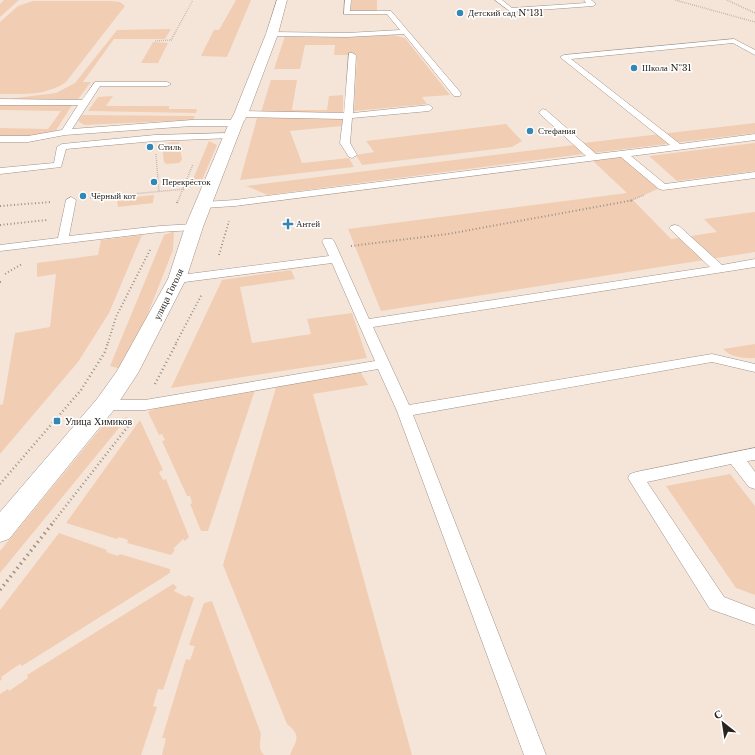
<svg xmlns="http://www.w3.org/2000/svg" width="755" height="755" font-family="'Libre Baskerville',serif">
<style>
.green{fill:#f1ceb3}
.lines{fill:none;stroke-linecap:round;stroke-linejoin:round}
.service-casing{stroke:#a19287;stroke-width:1}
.minor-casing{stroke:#a19287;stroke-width:1}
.tertiary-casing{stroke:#a19287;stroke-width:1}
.path-far3{stroke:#9b9087;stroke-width:1.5;stroke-dasharray:0.5 1.5;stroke-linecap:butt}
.path-far2{stroke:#9b9087;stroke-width:2;stroke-dasharray:1 2.5;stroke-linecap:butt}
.path-far1{stroke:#9b9087;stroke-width:2.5;stroke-dasharray:1 3;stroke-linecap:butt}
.path{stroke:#9b9087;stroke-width:3.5;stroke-dasharray:1.5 4;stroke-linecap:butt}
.service{fill:#fff;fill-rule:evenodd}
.minor{fill:#fff;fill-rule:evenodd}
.tertiary{fill:#fff;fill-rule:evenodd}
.poi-dot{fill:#3486b6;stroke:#fff;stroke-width:1.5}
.labels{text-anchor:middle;stroke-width:3;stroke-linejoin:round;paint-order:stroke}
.far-poi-label{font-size:9px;fill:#29241f;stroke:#fff;text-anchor:start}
.street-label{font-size:10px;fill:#29241f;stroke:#fff}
.poi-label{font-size:10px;fill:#29241f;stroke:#fff;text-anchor:start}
</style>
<rect width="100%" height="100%" fill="#f5e5d9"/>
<path class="green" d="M 4,0 L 19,0 L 0,17 L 0,4 Z
M 236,0 L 251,0 L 227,57 L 201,56 L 214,30 L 219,30 Z
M 352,0 L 377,0 L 377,11 L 350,11 Z
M 33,1 L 111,1 L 120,2 L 125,6 L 66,82 C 46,96 23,94 0,94 L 0,22 L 18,6 Z
M 171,29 L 165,39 L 114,39 L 83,82 L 91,82 L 78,99 L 0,100 L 56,93 L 75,83 L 117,30 Z
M 394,35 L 405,38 L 450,95 L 422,97 L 427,104 L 354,111 L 357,55 L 334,55 L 335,45 L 305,45 L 300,69 L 274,69 L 285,36 L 348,37 Z
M 153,42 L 168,43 L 158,63 L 141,63 Z
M 271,80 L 297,80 L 292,110 L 327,110 L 329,96 L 343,95 L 343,112 L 261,112 Z
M 113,96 L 106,106 L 169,106 L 169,109 L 197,109 L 196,113 L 88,111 L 98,97 Z
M 0,105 L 72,105 L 55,132 L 32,136 L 0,136 L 0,128 L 48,129 L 61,111 L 0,110 Z
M 82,115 L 195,116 L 193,120 L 84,125 L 78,121 Z
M 257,118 L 343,118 L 342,126 L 290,131 L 302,163 L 349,158 L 354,167 L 240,180 Z
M 755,123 L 755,133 L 593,153 L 583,143 Z
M 506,124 L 522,141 L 512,147 L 362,165 L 356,155 L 374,152 L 366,141 Z
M 209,141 L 217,145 L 200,185 L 190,186 Z
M 171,142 L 179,142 L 182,160 L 179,163 L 166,164 L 164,162 L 162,146 Z
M 755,143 L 755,171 L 677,181 L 649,156 Z
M 574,145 L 583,154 L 268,195 L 246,186 Z
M 622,156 L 660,188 L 633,200 L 671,239 L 717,232 L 704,219 L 755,212 L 755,252 L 381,311 L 348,229 L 627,193 L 593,161 Z
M 154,195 L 153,203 L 118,207 L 117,199 Z
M 174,231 L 173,250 L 145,321 L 121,369 L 110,366 L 164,235 Z
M 142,235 L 109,313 L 78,362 L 0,454 L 0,405 L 3,404 L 15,333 L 50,327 L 56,274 L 37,277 L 37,263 L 98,255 L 101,240 Z
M 291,270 L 295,279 L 240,287 L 252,343 L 311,334 L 307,319 L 352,313 L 367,358 L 171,388 L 222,280 Z
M 755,344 L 755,358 C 745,359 730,357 723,349 Z
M 358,368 L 368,385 L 313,394 L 412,755 L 290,755 C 295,741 303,737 287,724 L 223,565 L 278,381 Z
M 255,390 L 208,531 L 201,531 L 190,504 L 192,503 L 190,496 L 187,496 L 162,441 L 165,440 L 162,434 L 159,435 L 148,412 L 156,408 Z
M 128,417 L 0,573 L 0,551 L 106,422 Z
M 140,420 L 163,470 L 159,472 L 163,480 L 166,479 L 189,537 L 185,541 L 183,539 L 173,549 L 175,550 L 171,555 L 127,543 L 128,540 L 119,537 L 117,539 L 66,523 Z
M 730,474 L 755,506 L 755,595 L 736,588 L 666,486 Z
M 59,533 L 107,550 L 106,552 L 118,556 L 120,554 L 170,569 L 170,573 L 22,666 L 20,664 L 1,677 L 2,679 L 0,681 L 0,610 Z
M 173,584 L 177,587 L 174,591 L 186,597 L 188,595 L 194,598 L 163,690 L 158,689 L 153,706 L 157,707 L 141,755 L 0,755 L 0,694 L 8,689 L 9,691 L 28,678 L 27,675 Z
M 212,601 L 261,734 C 260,742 258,749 264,755 L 162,755 L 166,738 L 162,738 L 186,659 L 190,660 L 195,646 L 189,645 L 204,603 Z"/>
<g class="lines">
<g class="service-casing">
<path id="service" d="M 345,0 L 351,0 L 350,11 L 391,11 L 460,92 L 461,94 L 460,96 L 454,96 L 404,34 L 347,37 L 272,36 L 268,34 L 272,32 L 347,33 L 400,30 L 387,14 L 344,14 Z
M 495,0 L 502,0 L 512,8 L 586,3 L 584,0 L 591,0 L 596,4 L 593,6 L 511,12 Z
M 734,39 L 755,50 L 755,55 L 733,43 L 571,59 L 680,144 L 755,134 L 755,140 L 631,156 L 665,184 L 755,172 L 755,178 L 663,190 L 659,189 L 621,157 L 235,206 L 204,208 L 199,205 L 204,202 L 235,200 L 586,156 L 540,114 L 539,112 L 543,109 L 546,110 L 596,154 L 670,145 L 560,57 L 564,55 Z
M 349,53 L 352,53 L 356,55 L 353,113 L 429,105 L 433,108 L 429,111 L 352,118 L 350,143 L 357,155 L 352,158 L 349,157 L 340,143 L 343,119 L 241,117 L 237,114 L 241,111 L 344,113 Z
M 95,82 L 167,82 L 171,84 L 167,86 L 100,86 L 72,129 L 192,120 L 236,120 L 240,123 L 236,126 L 192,126 L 65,135 L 28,142 L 0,142 L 0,136 L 28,136 L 62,130 L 78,105 L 0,105 L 0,99 L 82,100 Z
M 229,133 L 234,136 L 232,138 L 155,141 L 66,149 L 61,167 L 0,174 L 0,168 L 54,163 L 57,147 L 62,144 L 155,135 Z
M 71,197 L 76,200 L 69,236 L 160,226 L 194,224 L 199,227 L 194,230 L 160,232 L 0,251 L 0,245 L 58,238 L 66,200 Z
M 675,225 L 679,226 L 722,265 L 755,259 L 755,267 L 373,327 L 409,405 L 712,354 L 755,364 L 755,372 L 712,362 L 413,415 L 546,755 L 524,755 L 397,411 L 378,369 L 145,410 L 105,410 L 100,409 L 98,405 L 100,401 L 105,400 L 145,400 L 375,361 L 332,263 L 177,283 L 173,282 L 171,279 L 173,276 L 329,256 L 322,241 L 324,239 L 332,239 L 334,241 L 369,319 L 710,267 L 671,230 L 669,228 L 671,226 Z
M 755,448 L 755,460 L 747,461 L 755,472 L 755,489 L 749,487 L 731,464 L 647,482 L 724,597 L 755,609 L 755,625 L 710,609 L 628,478 L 630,474 L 636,472 Z"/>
</g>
<g class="minor-casing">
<path id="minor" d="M 236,119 L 241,120 L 243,123 L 203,227 L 186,279 L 138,373 L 113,411 L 9,539 L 0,542 L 0,512 L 97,399 L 117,371 L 168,279 L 185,227 L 229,123 L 231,120 Z"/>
</g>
<g class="tertiary-casing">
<path id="tertiary" d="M 277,0 L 287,0 L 278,34 L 248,114 L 241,126 L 236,127 L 231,126 L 229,123 L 234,114 L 266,34 Z"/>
</g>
<path class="path-far3" d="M 675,0 L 755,22
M 727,0 L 755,13
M 155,41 L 171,40 L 193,0
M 156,154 L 159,192
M 90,198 L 185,189
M 178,201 L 193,164
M 630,201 L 644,195"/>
<path class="path-far2" d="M 177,203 L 178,200
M 0,206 L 51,202
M 0,225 L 47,220
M 351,246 L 448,234 L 634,200
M 219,255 L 229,221
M 5,274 L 22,264
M 0,282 L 3,281
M 108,343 L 116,317 L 151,248
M 176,343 L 202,294"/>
<path class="path-far1" d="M 155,384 L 177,342
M 0,484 L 81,390 L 105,352 L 108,342
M 51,525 L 129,425"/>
<path class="path" d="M 0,590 L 52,524"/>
<use href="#service" class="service"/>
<use href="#minor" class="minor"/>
<use href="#tertiary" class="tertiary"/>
</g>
<g class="poi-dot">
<circle cx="460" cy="13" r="4"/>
<circle cx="634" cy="68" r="4"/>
<circle cx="530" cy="131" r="4"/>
<circle cx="150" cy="147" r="4"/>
<circle cx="154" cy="182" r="4"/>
<circle cx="83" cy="196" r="4"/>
<path d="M286 218h4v4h4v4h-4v4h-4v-4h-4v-4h4z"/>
<rect x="53" y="417" width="8" height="8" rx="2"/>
</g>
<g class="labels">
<g class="far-poi-label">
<text x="468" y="16">Детский сад №131</text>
<text x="642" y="71">Школа №31</text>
<text x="538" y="134">Стефания</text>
<text x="158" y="150">Стиль</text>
<text x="162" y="185">Перекрёсток</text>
<text x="91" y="199">Чёрный кот</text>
<text x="296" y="227">Антей</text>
</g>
<g class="street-label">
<text transform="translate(168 294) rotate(-64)" y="4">улица Гоголя</text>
</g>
<g class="poi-label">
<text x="65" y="425">Улица Химиков</text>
</g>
</g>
<g transform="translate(723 723) rotate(330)" stroke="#ffffff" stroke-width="3" paint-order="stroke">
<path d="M0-3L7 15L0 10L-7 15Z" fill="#29241f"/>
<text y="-6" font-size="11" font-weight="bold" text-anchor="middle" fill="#29241f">С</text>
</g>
</svg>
